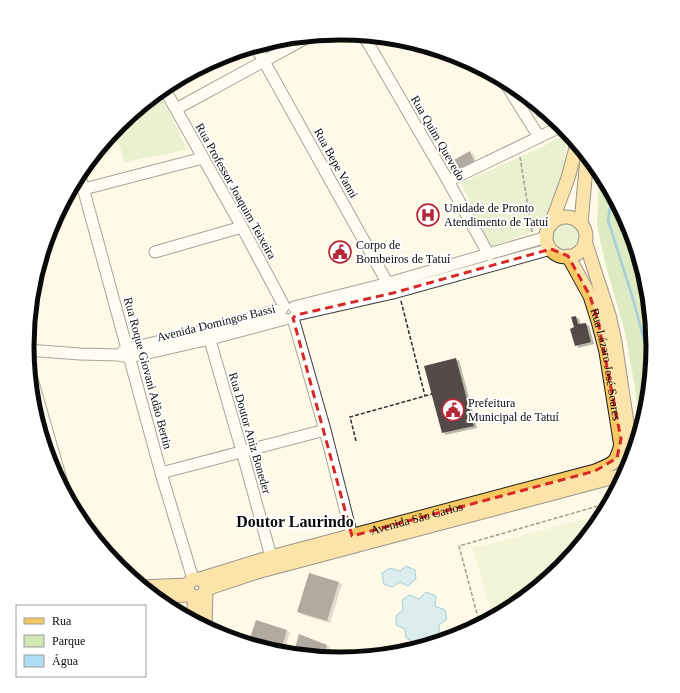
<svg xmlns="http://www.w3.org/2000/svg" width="680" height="693" font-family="'Times New Roman',serif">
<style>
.green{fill:#d1e7b4}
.forest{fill:#b6d794}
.pitch{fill:#e3eec5}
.water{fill:#afdef4;stroke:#3898c9}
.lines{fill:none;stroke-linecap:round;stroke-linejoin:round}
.stream{stroke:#3898c9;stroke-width:2.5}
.building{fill:#534b47;filter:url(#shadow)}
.minor-casing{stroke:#3d3d3d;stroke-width:13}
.major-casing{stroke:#1b1b1b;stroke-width:15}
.path{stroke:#2c2c2c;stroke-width:1.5;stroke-dasharray:4 2;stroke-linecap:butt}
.minor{stroke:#fff;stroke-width:11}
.major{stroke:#f5c861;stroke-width:13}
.marked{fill:none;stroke:#d62828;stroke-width:3;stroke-dasharray:8 5;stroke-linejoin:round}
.labels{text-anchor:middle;stroke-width:4;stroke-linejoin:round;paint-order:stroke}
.street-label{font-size:12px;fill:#0a0a0a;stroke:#fff}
.poi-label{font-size:12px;fill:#0a0a0a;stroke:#fff;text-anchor:start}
.district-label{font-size:16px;font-weight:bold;fill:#0a0a0a;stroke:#fff}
.rim{fill:none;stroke:#0a0a0a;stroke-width:5}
</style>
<defs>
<filter id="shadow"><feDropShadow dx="3" dy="2" stdDeviation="0" flood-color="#0004"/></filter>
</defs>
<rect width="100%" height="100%" fill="#fff9e8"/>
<path class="green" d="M 160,92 L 187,150 L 124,162 L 115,129 L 119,125 Z
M 567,133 L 565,164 L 559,191 L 540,229 L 491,247 L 461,183 L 540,148 Z
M552 236a13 13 0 1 1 26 0a13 13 0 1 1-26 0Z"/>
<path class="forest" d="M 599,183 L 606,184 L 629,227 L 647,286 L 653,347 L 647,408 L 640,430 L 635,388 L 625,332 L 606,266 L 597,226 Z"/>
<path class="pitch" d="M 589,518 L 592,530 L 561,568 L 514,607 L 493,618 L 473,548 Z"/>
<path class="water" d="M 406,566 L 415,570 L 416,579 L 408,586 L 400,582 L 392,587 L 384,584 L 382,573 L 390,568 L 400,571 Z
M 426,592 L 436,596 L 435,606 L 445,610 L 447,619 L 439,625 L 439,635 L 432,640 L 433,644 L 416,649 L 415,643 L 406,638 L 405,629 L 396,625 L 396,616 L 403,610 L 402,600 L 409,595 L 419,599 Z"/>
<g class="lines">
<path class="stream" d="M 612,195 L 608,220 L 633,299 L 651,366"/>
</g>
<path class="building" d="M 470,151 L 474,161 L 456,171 L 450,162 Z
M 576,316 L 578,324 L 586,323 L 591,342 L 575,346 L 570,329 L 574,327 L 571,317 Z
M 456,358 L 474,426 L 442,433 L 424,366 Z
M 309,573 L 339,582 L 327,621 L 297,612 Z
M 256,620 L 287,630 L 280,654 L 248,644 Z
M 299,634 L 327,645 L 323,658 L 293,655 Z"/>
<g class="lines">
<g class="minor-casing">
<path id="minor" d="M 364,36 L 448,181 L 489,255
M 256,47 L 393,293
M 504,81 L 539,137
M 164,88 L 242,227 L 284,306
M 176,109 L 308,37
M 79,173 L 161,473 L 193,579
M 448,181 L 562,126
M 84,189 L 203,158
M 155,252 L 242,227
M 294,307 L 389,283 L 547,237
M 296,315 L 393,293 L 551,249
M 293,318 L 325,430 L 352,536
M 207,330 L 242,451 L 273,564
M 27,350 L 80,354 L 118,355 L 130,357 L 210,339 L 285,319
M 122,352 L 127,349 L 207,330 L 282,309
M 30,372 L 65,493
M 161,473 L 325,430"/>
</g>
<g class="major-casing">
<g id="major">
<circle cx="566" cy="237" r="20"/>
<path d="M 581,223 L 587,157"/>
<path d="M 551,224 L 568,178 L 577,144"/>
<path d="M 585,241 L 609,315 L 615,342 L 632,456"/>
<path id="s1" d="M 568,256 L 590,296 L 598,321 L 606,352 L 622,453"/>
<path id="s2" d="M 200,579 C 219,591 188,609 187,585 L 193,579 L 200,579 L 271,557 L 595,471 C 614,463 616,464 621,444"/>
<path d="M 141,587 L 187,585"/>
<path d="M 206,589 L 257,572 L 622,475 L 627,471"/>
<path d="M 153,596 L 190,595"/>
<path d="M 194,597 L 194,622"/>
<path d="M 205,628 L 206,591"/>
</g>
</g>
<path class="path" d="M 520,157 L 532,232
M 401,301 L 425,396
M 356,441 L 350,417 L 432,394
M 480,625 L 459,546 L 598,506 L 601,519"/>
<use href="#minor" class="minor"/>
<use href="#major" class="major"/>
</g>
<path d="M0 0H680V693H0ZM 551,249 L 568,256 L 590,296 L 598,321 L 621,439 L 617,458 L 595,471 L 352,536 L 293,318 L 296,315 L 393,293 Z" fill="#fff9e8" fill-opacity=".55" fill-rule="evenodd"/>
<path class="marked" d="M 551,249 L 568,256 L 590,296 L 598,321 L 621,439 L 617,458 L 595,471 L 352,536 L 293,318 L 296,315 L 393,293 Z"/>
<defs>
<g id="hospital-ring" transform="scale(1.15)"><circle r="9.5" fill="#fff" stroke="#b62737" stroke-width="1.5"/><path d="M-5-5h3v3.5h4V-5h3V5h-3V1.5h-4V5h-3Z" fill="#b62737"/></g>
<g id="civic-ring" transform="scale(1.15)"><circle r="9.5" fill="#fff" stroke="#b62737" stroke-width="1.5"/><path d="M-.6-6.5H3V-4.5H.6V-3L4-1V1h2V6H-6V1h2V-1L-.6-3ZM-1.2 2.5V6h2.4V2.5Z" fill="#b62737"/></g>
</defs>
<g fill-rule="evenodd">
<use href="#hospital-ring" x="428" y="215"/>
<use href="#civic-ring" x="340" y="252"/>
<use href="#civic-ring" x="453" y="410"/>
</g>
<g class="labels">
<g class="street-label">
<text transform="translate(438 138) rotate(60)" y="4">Rua Quim Quevedo</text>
<text transform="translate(336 163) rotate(61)" y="4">Rua Bepe Vanni</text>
<text transform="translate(236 191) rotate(61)" y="4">Rua Professor Joaquim Teixeira</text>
<text transform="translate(216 323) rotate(-14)" y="4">Avenida Domingos Bassi</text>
<text dy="4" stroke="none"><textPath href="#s1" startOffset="116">Rua Lázaro José Soares</textPath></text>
<text transform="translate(148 373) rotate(75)" y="4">Rua Roque Giovani Adão Bertin</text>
<text transform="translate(250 433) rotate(74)" y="4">Rua Doutor Aniz Boneder</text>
<text dy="4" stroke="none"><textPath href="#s2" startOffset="283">Avenida São Carlos</textPath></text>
</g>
<g class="poi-label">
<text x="444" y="212">Unidade de Pronto<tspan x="444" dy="14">Atendimento de Tatuí</tspan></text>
<text x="356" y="249">Corpo de<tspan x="356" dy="14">Bombeiros de Tatuí</tspan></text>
<text x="468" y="407">Prefeitura<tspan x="468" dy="14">Municipal de Tatuí</tspan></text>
</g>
<g class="district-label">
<text x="295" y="527">Doutor Laurindo</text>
</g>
</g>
<path d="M0 0H680V693H0ZM34 346a306 306 0 1 1 612 0a306 306 0 1 1-612 0Z" fill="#fff" fill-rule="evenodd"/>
<path class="rim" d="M34 346a306 306 0 1 1 612 0a306 306 0 1 1-612 0Z"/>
<rect x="16" y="605" width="130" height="72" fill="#ffffff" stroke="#9d9d9d"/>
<rect x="24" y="618" width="20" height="6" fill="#f5c861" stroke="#9d9d9d"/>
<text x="52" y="625" font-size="12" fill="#0a0a0a">Rua</text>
<rect x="24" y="635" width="20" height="12" fill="#d1e7b4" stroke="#9d9d9d"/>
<text x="52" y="645" font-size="12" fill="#0a0a0a">Parque</text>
<rect x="24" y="655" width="20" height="12" fill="#afdef4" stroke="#9d9d9d"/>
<text x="52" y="665" font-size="12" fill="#0a0a0a">Água</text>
</svg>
